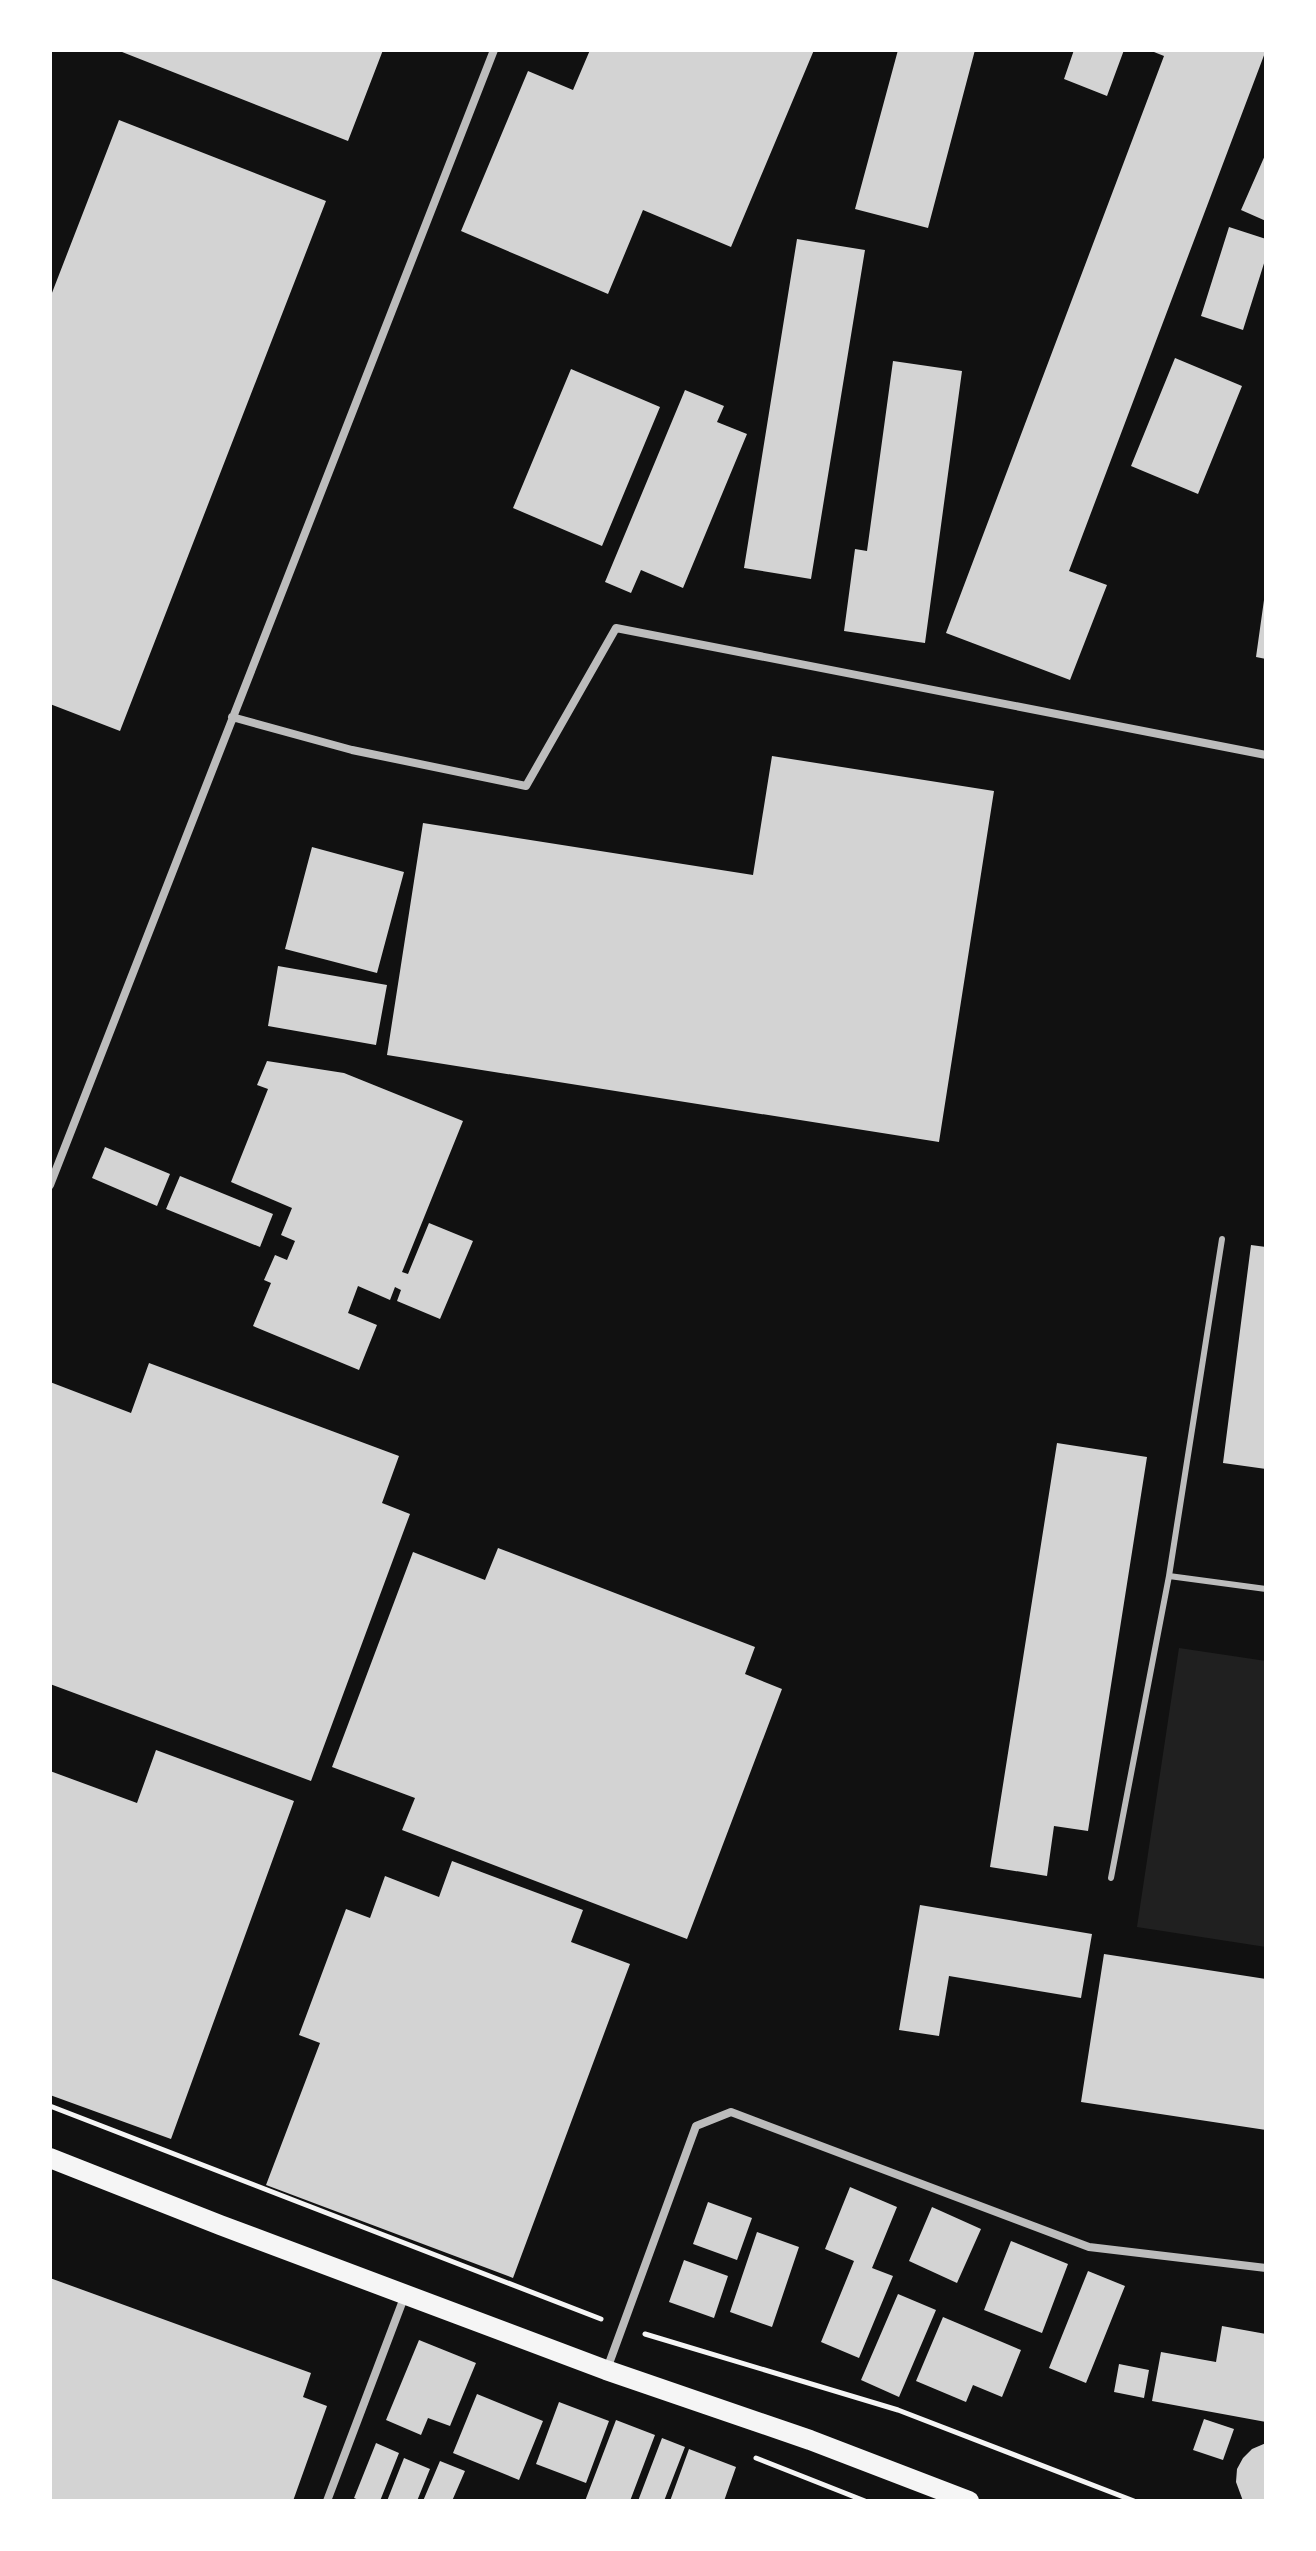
<svg xmlns="http://www.w3.org/2000/svg" width="1316" height="2551" font-family="'Archivo Narrow',sans-serif">
<style>
.green{fill:#202020}
.building{fill:#d3d3d3}
.lines{fill:none;stroke-linecap:round;stroke-linejoin:round}
.path{stroke:#f5f5f5;stroke-width:5}
.service{stroke:#bcbcbc;stroke-width:6}
.minor{stroke:#bcbcbc;stroke-width:8}
.primary{stroke:#f5f5f5;stroke-width:20}
</style>
<rect width="100%" height="100%" fill="#111"/>
<path class="green" d="M 1179,1648 L 1266,1661 L 1266,1947 L 1137,1927 Z"/>
<path class="building" d="M 117,50 L 383,50 L 348,141 Z
M 590,50 L 814,50 L 731,247 L 643,210 L 608,294 L 461,231 L 528,71 L 573,90 Z
M 898,50 L 975,50 L 928,228 L 855,209 Z
M 1074,50 L 1124,50 L 1107,96 L 1064,79 Z
M 1149,50 L 1266,50 L 1069,571 L 1107,585 L 1070,680 L 946,633 L 1164,56 Z
M 119,120 L 326,201 L 120,731 L 50,704 L 50,298 Z
M 1266,153 L 1266,221 L 1241,210 Z
M 1229,227 L 1266,239 L 1266,257 L 1243,330 L 1201,316 Z
M 797,239 L 865,250 L 811,579 L 744,568 Z
M 1175,358 L 1242,386 L 1198,494 L 1131,466 Z
M 893,361 L 962,371 L 925,643 L 844,631 L 855,549 L 867,551 Z
M 571,369 L 660,407 L 602,546 L 513,508 Z
M 685,390 L 724,406 L 717,422 L 747,434 L 683,588 L 641,570 L 631,593 L 605,582 Z
M 1264,600 L 1266,601 L 1266,659 L 1256,657 Z
M 772,756 L 994,791 L 939,1142 L 387,1055 L 423,823 L 753,875 Z
M 312,847 L 404,872 L 377,973 L 285,949 Z
M 278,966 L 387,985 L 376,1045 L 268,1026 Z
M 267,1061 L 344,1073 L 463,1121 L 402,1272 L 408,1274 L 429,1223 L 473,1241 L 440,1319 L 397,1301 L 401,1290 L 395,1287 L 390,1300 L 358,1286 L 348,1313 L 377,1325 L 359,1370 L 253,1326 L 271,1283 L 264,1280 L 275,1255 L 287,1260 L 295,1241 L 281,1235 L 292,1208 L 231,1182 L 268,1089 L 257,1085 Z
M 105,1147 L 170,1174 L 157,1206 L 92,1178 Z
M 180,1176 L 273,1214 L 260,1247 L 166,1209 Z
M 1251,1245 L 1266,1247 L 1266,1469 L 1223,1463 Z
M 149,1363 L 399,1456 L 382,1503 L 410,1514 L 311,1781 L 50,1684 L 50,1382 L 131,1413 Z
M 1057,1443 L 1147,1457 L 1088,1831 L 1054,1826 L 1047,1876 L 990,1867 Z
M 498,1548 L 755,1647 L 745,1674 L 782,1689 L 687,1939 L 402,1830 L 415,1798 L 332,1767 L 413,1552 L 485,1580 Z
M 156,1750 L 294,1801 L 171,2139 L 50,2095 L 50,1771 L 137,1803 Z
M 452,1861 L 583,1910 L 571,1942 L 630,1964 L 513,2278 L 266,2185 L 320,2043 L 299,2035 L 346,1909 L 370,1918 L 385,1876 L 439,1897 Z
M 920,1905 L 1092,1934 L 1081,1998 L 949,1976 L 939,2036 L 899,2030 Z
M 1104,1954 L 1266,1979 L 1266,2130 L 1081,2102 Z
M 850,2187 L 897,2207 L 872,2268 L 893,2276 L 859,2358 L 821,2342 L 854,2261 L 825,2249 Z
M 708,2202 L 752,2218 L 737,2260 L 693,2244 Z
M 932,2207 L 981,2229 L 957,2283 L 909,2261 Z
M 757,2232 L 799,2247 L 772,2327 L 730,2312 Z
M 1011,2241 L 1068,2264 L 1042,2333 L 984,2310 Z
M 684,2260 L 728,2276 L 714,2318 L 669,2302 Z
M 1088,2271 L 1125,2286 L 1086,2383 L 1049,2368 Z
M 50,2278 L 311,2373 L 303,2397 L 327,2406 L 293,2501 L 50,2501 Z
M 898,2294 L 936,2310 L 899,2397 L 861,2380 Z
M 943,2317 L 1021,2350 L 1002,2397 L 973,2385 L 966,2402 L 916,2381 Z
M 1222,2326 L 1266,2334 L 1266,2422 L 1152,2401 L 1161,2352 L 1216,2362 Z
M 419,2340 L 476,2363 L 450,2426 L 428,2418 L 421,2435 L 386,2420 Z
M 1119,2364 L 1149,2370 L 1144,2398 L 1114,2392 Z
M 477,2394 L 543,2421 L 519,2480 L 453,2453 Z
M 559,2402 L 609,2421 L 586,2483 L 536,2464 Z
M 1204,2419 L 1234,2429 L 1223,2460 L 1193,2450 Z
M 616,2420 L 655,2435 L 630,2501 L 585,2501 Z
M 662,2438 L 685,2447 L 664,2501 L 638,2501 Z
M 376,2443 L 399,2453 L 380,2501 L 361,2501 L 354,2498 Z
M 1266,2443 L 1266,2501 L 1243,2501 L 1236,2482 L 1237,2469 L 1243,2458 L 1252,2449 Z
M 689,2449 L 736,2467 L 724,2501 L 670,2501 Z
M 404,2458 L 430,2469 L 417,2501 L 387,2501 Z
M 440,2461 L 465,2471 L 452,2501 L 423,2501 Z"/>
<g class="lines">
<path class="path" d="M 50,2106 L 601,2319
M 645,2334 L 898,2410 L 1134,2501
M 756,2458 L 865,2501"/>
<path class="service" d="M 1169,1576 L 1222,1239
M 1111,1878 L 1169,1576 L 1266,1589"/>
<path class="minor" d="M 232,717 L 352,750 L 526,786 L 616,628 L 1266,755
M 50,1185 L 494,50
M 607,2369 L 696,2126 L 731,2112 L 1089,2247 L 1266,2268
M 327,2501 L 405,2295"/>
<path class="primary" d="M 50,2158 L 220,2225 L 606,2370 L 810,2440 L 969,2501"/>
</g>
<rect width="1316" height="2551" fill="none" stroke="#ffffff" stroke-width="104"/>
</svg>
